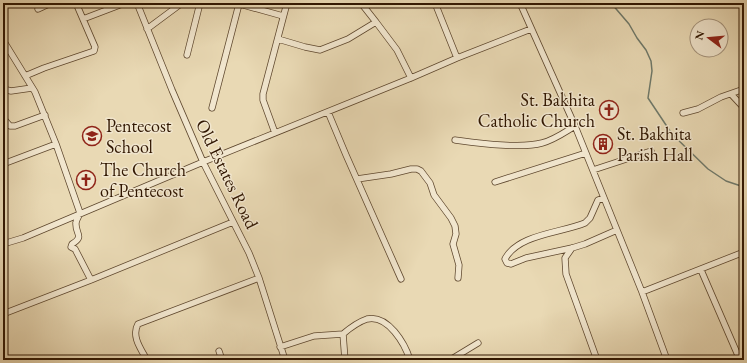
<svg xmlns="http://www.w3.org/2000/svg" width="747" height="363" font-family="'EB Garamond',serif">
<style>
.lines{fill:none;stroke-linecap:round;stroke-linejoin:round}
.stream{stroke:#6e7869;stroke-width:1.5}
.minor-casing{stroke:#5e472e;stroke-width:7}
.minor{stroke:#f1e6ce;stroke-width:5.5}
.labels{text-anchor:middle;stroke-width:3;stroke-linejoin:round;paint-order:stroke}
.poi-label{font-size:18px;fill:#301601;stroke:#f1e6ce;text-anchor:start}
.street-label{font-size:18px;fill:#301601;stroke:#f1e6ce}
</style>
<rect width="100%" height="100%" fill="#e9d9b4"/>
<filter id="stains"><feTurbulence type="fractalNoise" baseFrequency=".005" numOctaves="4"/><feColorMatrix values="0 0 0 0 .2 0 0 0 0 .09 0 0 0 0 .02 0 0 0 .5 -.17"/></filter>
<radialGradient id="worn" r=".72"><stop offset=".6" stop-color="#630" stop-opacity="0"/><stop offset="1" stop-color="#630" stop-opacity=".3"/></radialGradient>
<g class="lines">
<path class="stream" d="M 611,3 L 629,24 L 637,38 L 646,50 L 651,61 L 652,71 L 648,98 L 672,134 L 708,169 L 726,181 L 744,187"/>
<g class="minor-casing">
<path id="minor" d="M 137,3 L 172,90 L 203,162 L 249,253 L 259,278 L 285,360
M 236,3 L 283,16
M 435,3 L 457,58
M 520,3 L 575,126 L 642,292 L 667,360
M 38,9 L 51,3
M 83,19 L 125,3
M 376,22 L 397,50 L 411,78
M 147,29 L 182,3
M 278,39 L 305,47 L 320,50 L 348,39 L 376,22 L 361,3
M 3,40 L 35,92 L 56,144 L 80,213 C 79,216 76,220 76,223 C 75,234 85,236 72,244 L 71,247 L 75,249 L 91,280
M 187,55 L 200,3
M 25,76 L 44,68 L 94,51 L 95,47 L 76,3
M 3,89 L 11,91 L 32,88
M 731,94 L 744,108
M 212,108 L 239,4
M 328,112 L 346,155 L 401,279
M 683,113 L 698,109 L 721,97 L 744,89
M 3,118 L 10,126 L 15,126 L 45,115
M 275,133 L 263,100 L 263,94 L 287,3
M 455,140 C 478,143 520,149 542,143 C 554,140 565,132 575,126
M 3,164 L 56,144
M 593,170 L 651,151
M 357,179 L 391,174 L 411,169 L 417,169 L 421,171 L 430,183 L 434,195 L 451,218 L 455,226 L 456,234 L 453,244 L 459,265 L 458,278
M 495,182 L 586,153
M 604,198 L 598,200 L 590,218 L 585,223 C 561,233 518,234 505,259 L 507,263 L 511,264 L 526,258 L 572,248 L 585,244 L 617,230
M 3,244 L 23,238 L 203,162 L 411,78 L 457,58 L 531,29
M 572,248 L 565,258 L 566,274 L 597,360
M 701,270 L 740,360
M 642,292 L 744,252
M 3,314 L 91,280 L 233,222
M 343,334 C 350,328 358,322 367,319 C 388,314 405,344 410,360
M 280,347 L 314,336 L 343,334 L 345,360
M 219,351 L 222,360
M 147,360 C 141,349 131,336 138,324 L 259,278
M 450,360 L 478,343"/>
</g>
<use href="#minor" class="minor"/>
</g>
<defs>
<g id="church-ring" transform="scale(1)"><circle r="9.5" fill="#f1e6ce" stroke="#8f2418" stroke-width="1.5"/><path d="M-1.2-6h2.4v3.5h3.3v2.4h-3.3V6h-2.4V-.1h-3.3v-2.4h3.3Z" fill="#8f2418"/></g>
<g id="school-ring" transform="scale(1)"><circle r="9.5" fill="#f1e6ce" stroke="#8f2418" stroke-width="1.5"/><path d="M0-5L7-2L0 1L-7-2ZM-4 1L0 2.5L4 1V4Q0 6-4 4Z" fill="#8f2418"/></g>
<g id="building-ring" transform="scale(1)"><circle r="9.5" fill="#f1e6ce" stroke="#8f2418" stroke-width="1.5"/><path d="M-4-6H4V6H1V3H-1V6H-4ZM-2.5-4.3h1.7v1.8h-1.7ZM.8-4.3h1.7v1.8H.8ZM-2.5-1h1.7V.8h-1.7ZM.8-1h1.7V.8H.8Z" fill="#8f2418"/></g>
</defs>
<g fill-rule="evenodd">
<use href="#church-ring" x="609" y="110"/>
<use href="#school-ring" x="92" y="136"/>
<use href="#building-ring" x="603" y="144"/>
<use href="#church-ring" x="86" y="180"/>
</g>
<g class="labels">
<g class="poi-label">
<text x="595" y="106" text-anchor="end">St. Bakhita<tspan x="595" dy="21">Catholic Church</tspan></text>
<text x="106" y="132">Pentecost<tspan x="106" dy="21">School</tspan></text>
<text x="617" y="140">St. Bakhita<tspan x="617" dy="21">Parish Hall</tspan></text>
<text x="100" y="176">The Church<tspan x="100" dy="21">of Pentecost</tspan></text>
</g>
<g class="street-label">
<text transform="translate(227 174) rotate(64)" y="6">Old Estates Road</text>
</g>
</g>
<rect width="747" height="363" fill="none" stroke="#e9d9b4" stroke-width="16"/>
<rect x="4" y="4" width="739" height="355" fill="none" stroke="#301601" stroke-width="2"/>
<rect x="8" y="8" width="731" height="347" fill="none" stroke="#301601"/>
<g transform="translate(709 38) rotate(286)"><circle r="19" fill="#f1e6ce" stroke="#a4937c"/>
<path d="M0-3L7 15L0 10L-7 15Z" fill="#8f2418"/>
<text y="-6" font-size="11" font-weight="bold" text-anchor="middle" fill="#301601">N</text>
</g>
<rect width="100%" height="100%" filter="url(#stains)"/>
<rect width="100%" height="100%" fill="url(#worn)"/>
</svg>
